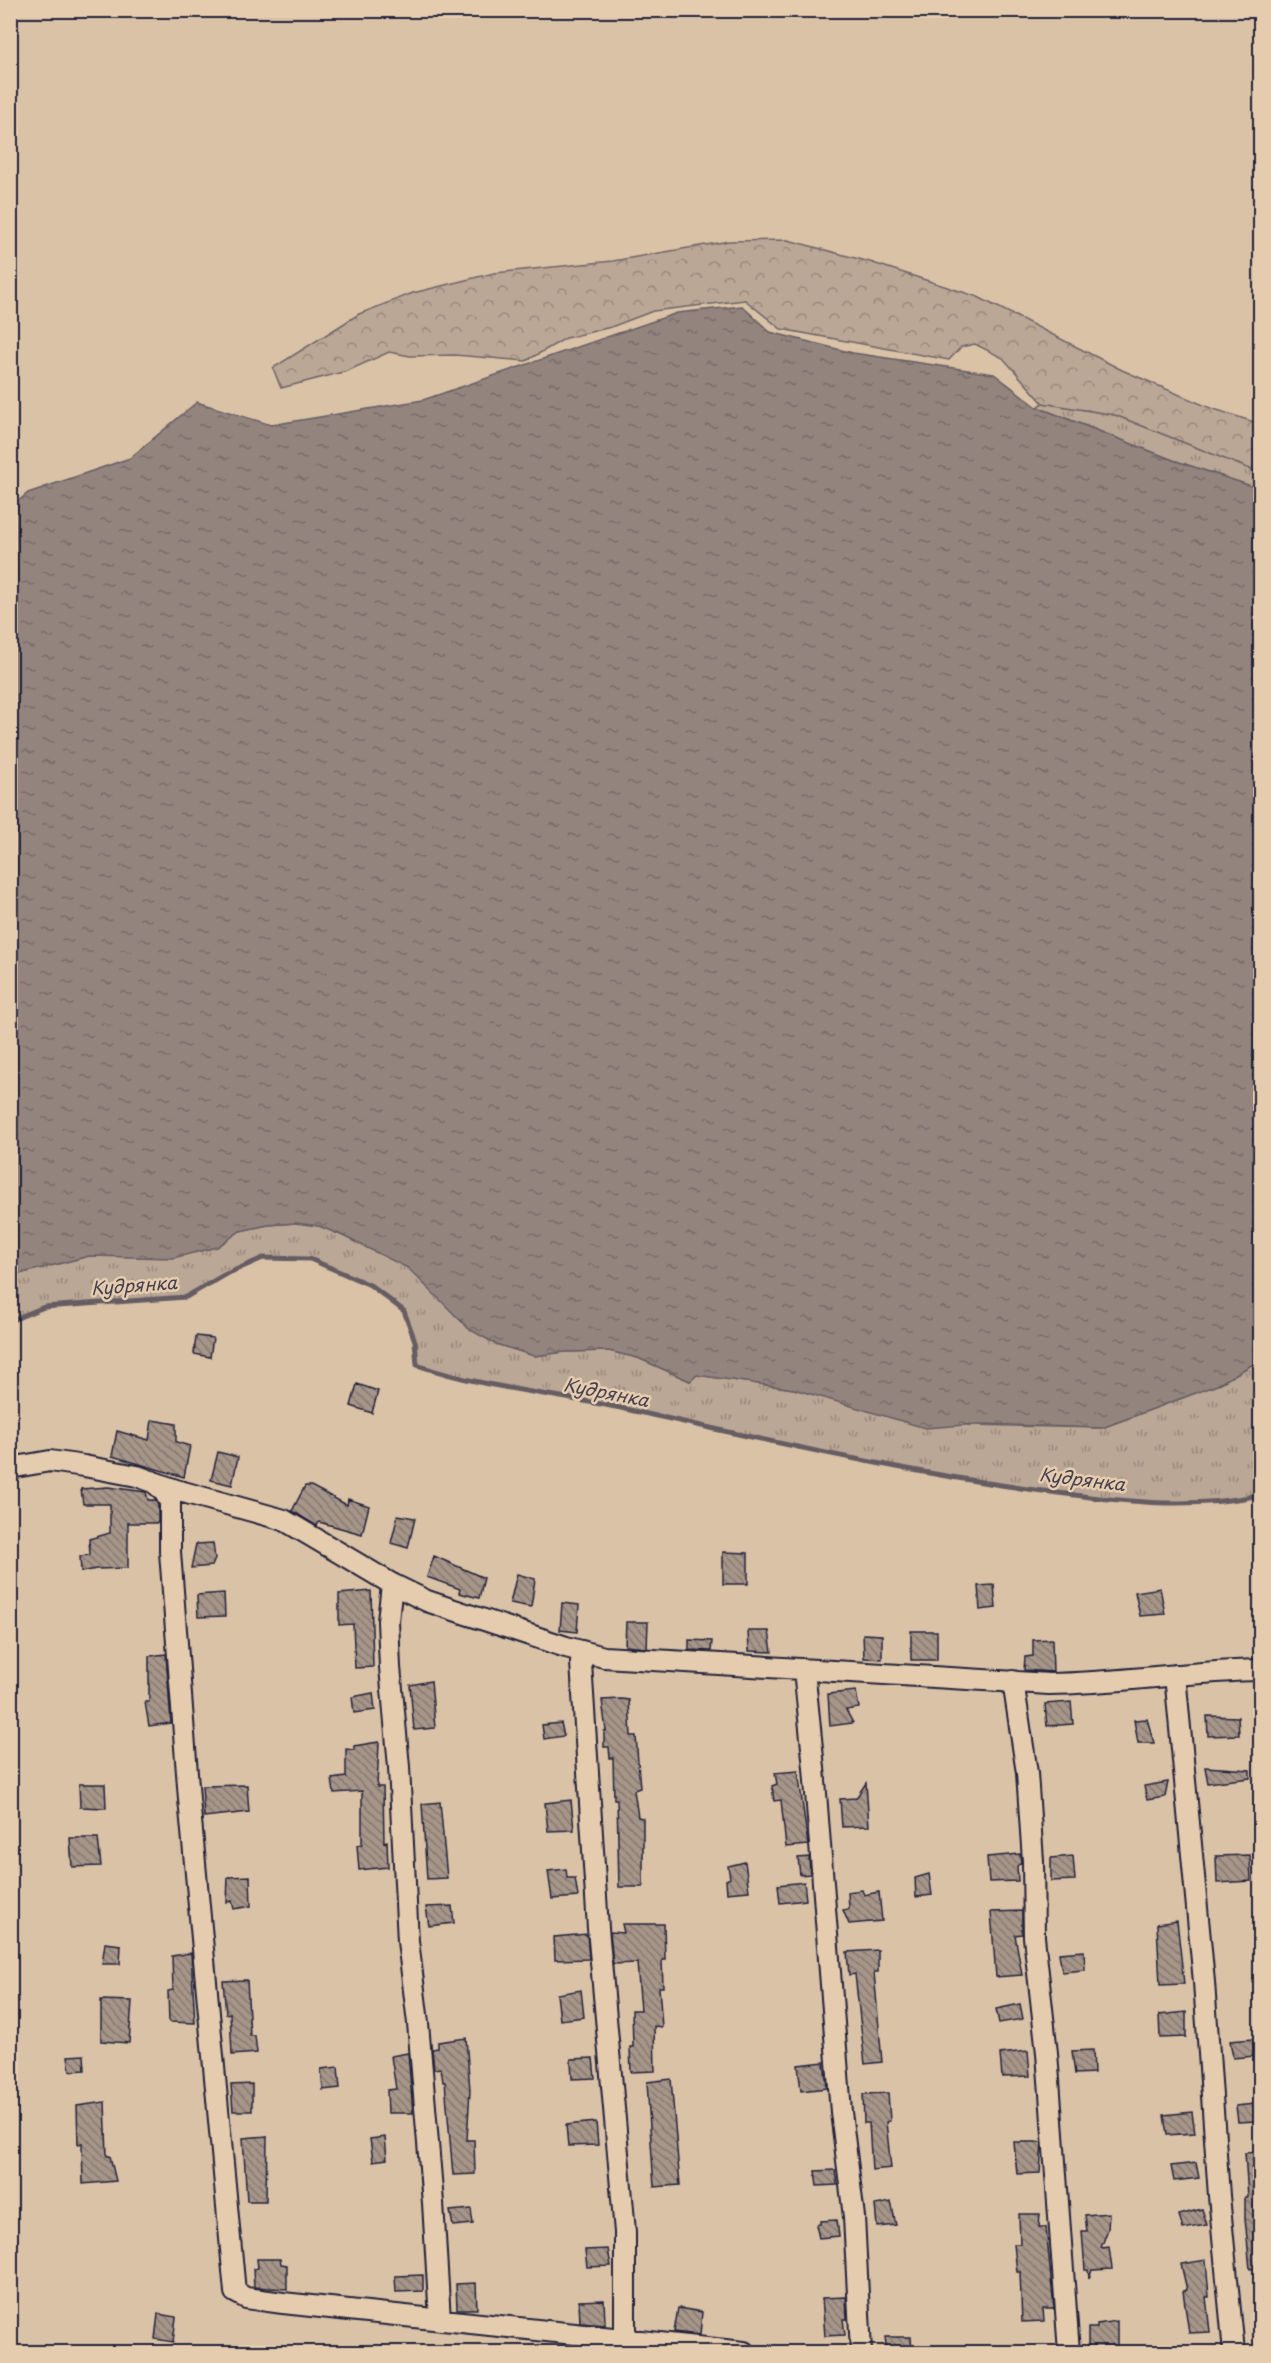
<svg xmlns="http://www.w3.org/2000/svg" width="1271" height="2363" font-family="'Playpen Sans',sans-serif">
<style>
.grass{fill:url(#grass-tufts);stroke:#6e6468;stroke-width:1.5}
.forest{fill:url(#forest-crowns);stroke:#6e6468;stroke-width:1.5}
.water{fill:url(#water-ripples);stroke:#665d63;stroke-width:1.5}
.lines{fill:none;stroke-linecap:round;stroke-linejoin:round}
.stream{stroke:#665d63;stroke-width:5}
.building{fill:url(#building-back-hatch);stroke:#22223b;stroke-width:1.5}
.minor-casing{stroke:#22223b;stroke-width:24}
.minor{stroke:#e6ccae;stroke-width:20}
.labels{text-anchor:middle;stroke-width:5;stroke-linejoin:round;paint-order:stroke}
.water-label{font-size:18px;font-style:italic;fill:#443f4f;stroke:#e6ccae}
</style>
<defs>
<pattern id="grass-tufts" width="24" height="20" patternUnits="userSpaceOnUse" patternTransform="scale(1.5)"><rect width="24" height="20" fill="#bba795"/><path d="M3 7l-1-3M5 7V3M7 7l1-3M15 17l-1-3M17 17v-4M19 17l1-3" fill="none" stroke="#98887b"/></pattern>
<pattern id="forest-crowns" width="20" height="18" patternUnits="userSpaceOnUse" patternTransform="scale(1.5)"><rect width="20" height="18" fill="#bba795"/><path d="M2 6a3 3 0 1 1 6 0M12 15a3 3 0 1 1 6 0" fill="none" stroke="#98887b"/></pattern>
<pattern id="water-ripples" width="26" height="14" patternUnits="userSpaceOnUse" patternTransform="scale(1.5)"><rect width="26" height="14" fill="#93847e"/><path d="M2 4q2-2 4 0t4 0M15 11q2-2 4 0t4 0" fill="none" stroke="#786c68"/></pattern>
<pattern id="building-back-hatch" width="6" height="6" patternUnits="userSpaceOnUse" patternTransform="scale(1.5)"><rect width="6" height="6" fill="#a69589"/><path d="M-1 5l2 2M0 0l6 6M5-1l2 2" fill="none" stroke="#877971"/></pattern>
</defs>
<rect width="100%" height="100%" fill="#dac2a7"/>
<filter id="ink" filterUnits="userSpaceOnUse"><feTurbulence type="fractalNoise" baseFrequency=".0167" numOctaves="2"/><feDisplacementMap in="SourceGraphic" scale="12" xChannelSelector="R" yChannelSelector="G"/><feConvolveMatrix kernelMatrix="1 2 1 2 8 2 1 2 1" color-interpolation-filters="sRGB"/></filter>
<g filter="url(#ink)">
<path class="grass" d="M 1043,403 L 1115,415 L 1260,473 L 1260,489 L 1173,460 L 1037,407 Z
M 296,1223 L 319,1226 L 341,1235 L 409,1268 L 469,1329 L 496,1344 L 534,1356 L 565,1352 L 609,1351 L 638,1358 L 690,1381 L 697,1375 L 794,1389 L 895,1417 L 967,1425 L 1102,1428 L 1217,1385 L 1260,1360 L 1260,1495 C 1185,1511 1110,1500 1035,1490 C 897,1471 761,1439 625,1409 C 556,1394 483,1388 417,1365 L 415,1341 L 404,1311 L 370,1285 L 310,1259 L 263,1258 L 224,1275 L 186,1297 L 45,1307 L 11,1321 L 11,1276 L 89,1256 L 126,1256 L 217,1247 L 240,1231 L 268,1225 Z"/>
<path class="forest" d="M 788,240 L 870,262 L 978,297 L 1122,370 L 1208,407 L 1260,424 L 1260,473 L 1115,415 L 1043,403 L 1003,358 L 975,344 L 961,347 L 949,360 L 781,329 L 745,300 L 653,311 L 611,327 L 566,338 L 526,361 L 455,355 L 410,356 L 389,352 L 347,371 L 281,388 L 273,368 L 359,314 L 413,293 L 494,273 L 613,261 L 729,241 Z"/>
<path class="water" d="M 742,306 L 770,332 L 853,353 L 994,374 L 1037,407 L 1173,460 L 1260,489 L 1260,1360 L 1217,1385 L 1102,1428 L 978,1424 L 925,1428 L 794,1389 L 697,1375 L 690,1381 L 638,1358 L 609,1351 L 565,1352 L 534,1356 L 496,1344 L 469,1329 L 408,1268 L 341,1235 L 319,1226 L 296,1223 L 268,1225 L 240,1231 L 217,1247 L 173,1258 L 89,1256 L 11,1276 L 11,507 L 28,493 L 130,458 L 197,402 L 271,425 L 423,400 L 677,313 Z"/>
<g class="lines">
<path class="stream" d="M 10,1321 L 44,1307 L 186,1297 L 224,1275 L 263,1258 L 310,1259 L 370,1285 L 404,1311 L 415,1341 L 417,1365 C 483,1388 556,1394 625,1409 C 761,1439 897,1471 1035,1490 C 1110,1500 1185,1511 1260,1495"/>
</g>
<path class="building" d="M 196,1336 L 213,1338 L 210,1357 L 194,1354 Z
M 357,1384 L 378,1391 L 372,1413 L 351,1406 Z
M 152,1420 L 176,1424 L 176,1442 L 190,1446 L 184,1477 L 112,1456 L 117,1431 L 149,1440 Z
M 218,1452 L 238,1457 L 232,1485 L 211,1480 Z
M 305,1486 L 311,1486 L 347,1505 L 348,1499 L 369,1506 L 362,1534 L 319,1522 L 317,1526 L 292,1511 Z
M 108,1487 L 146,1492 L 148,1500 L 155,1500 L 158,1505 L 158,1523 L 128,1523 L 128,1568 L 96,1569 L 81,1572 L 80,1556 L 90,1555 L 89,1539 L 110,1533 L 110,1504 L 83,1504 L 81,1489 Z
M 398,1515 L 415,1518 L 408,1548 L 391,1543 Z
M 213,1543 L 215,1559 L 212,1566 L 191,1568 L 196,1544 Z
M 723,1552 L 748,1553 L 748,1584 L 723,1584 Z
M 434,1556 L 484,1578 L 479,1598 L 459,1593 L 460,1589 L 427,1577 Z
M 517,1574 L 535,1579 L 531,1607 L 510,1603 Z
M 994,1585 L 996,1608 L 980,1610 L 978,1586 Z
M 1160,1588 L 1165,1614 L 1140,1616 L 1135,1592 Z
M 371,1591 L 373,1667 L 355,1668 L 353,1624 L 339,1625 L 339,1594 Z
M 224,1593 L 225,1616 L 198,1617 L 197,1595 Z
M 562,1603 L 579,1605 L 577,1632 L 560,1630 Z
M 626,1622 L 648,1622 L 647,1648 L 625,1646 Z
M 748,1631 L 769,1631 L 772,1652 L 749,1651 Z
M 911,1631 L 937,1631 L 937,1660 L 911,1660 Z
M 863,1634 L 882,1635 L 882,1659 L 864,1658 Z
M 1052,1639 L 1053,1672 L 1024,1670 L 1025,1657 L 1033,1656 L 1033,1640 Z
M 689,1640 L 712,1641 L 711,1651 L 689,1650 Z
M 166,1654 L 171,1723 L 149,1726 L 145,1702 L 149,1702 L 149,1656 Z
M 431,1681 L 435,1728 L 414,1730 L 410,1685 Z
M 856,1691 L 859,1708 L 846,1710 L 853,1723 L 830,1726 L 828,1694 Z
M 373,1693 L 375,1710 L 354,1713 L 352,1697 Z
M 621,1699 L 629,1700 L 631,1736 L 636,1736 L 640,1788 L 634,1790 L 638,1817 L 643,1818 L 643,1887 L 619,1887 L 617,1799 L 614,1799 L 613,1758 L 610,1758 L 609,1747 L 604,1747 L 604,1731 L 606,1731 L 602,1700 Z
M 1071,1702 L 1073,1724 L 1047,1726 L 1045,1704 Z
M 1207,1716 L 1238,1717 L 1239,1735 L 1208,1736 Z
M 1147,1719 L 1154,1743 L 1138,1743 L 1134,1720 Z
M 561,1723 L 564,1736 L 544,1739 L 542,1725 Z
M 379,1742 L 377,1787 L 383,1787 L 384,1842 L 387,1841 L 388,1867 L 359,1870 L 357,1845 L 362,1844 L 362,1791 L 334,1793 L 332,1779 L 346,1777 L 346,1749 L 354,1750 L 354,1746 Z
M 1205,1767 L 1250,1770 L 1250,1778 L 1208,1783 Z
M 798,1771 L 808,1845 L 786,1847 L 781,1800 L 774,1801 L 772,1786 L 777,1784 L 775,1773 Z
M 1168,1782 L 1165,1797 L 1147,1800 L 1144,1786 Z
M 866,1783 L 869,1826 L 842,1827 L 840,1799 L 856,1798 Z
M 79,1784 L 105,1784 L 106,1808 L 80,1807 Z
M 247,1785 L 249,1812 L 204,1817 L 202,1786 Z
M 571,1800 L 574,1830 L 548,1831 L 545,1803 Z
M 440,1802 L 447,1878 L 427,1879 L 422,1804 Z
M 70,1838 L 98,1838 L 101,1866 L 72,1867 Z
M 1020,1854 L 1021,1863 L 1017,1866 L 1018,1881 L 989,1882 L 987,1857 Z
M 1250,1855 L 1251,1881 L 1217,1883 L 1216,1856 Z
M 1073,1856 L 1075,1880 L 1051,1881 L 1051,1858 Z
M 809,1857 L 810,1874 L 800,1875 L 798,1858 Z
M 745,1862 L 749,1891 L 727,1893 L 726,1880 L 730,1878 L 728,1866 Z
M 566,1869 L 567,1878 L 575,1878 L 578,1897 L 552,1899 L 548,1871 Z
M 929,1874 L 932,1895 L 916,1897 L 915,1878 Z
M 250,1876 L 251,1906 L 234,1909 L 232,1901 L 227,1902 L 228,1877 Z
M 804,1882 L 806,1900 L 780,1903 L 778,1885 Z
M 862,1890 L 864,1895 L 879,1892 L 882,1921 L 849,1924 L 843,1910 L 849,1909 L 848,1892 Z
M 452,1906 L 454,1923 L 429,1926 L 426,1907 Z
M 1022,1911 L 1022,1934 L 1015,1935 L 1022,1975 L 996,1977 L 991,1912 Z
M 1177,1921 L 1184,1984 L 1160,1985 L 1157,1924 Z
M 622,1924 L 664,1924 L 665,1960 L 662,1960 L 663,1987 L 659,1987 L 662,2027 L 654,2026 L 655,2071 L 631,2072 L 630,2047 L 633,2047 L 632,2010 L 641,2010 L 637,1963 L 613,1964 L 610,1932 L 624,1933 Z
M 587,1934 L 589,1959 L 555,1960 L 554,1937 Z
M 105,1943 L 121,1945 L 120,1964 L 102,1964 Z
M 878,1950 L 878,1972 L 874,1972 L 882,2062 L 865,2064 L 855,1974 L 849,1975 L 847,1952 Z
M 1084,1951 L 1085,1970 L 1062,1972 L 1059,1953 Z
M 191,1953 L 195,2023 L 169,2022 L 168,1991 L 173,1990 L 172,1956 Z
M 247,1980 L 250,2036 L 255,2036 L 257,2053 L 232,2055 L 230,2013 L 226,2014 L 223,1981 Z
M 581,1990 L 584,2017 L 560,2020 L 557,1994 Z
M 101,2000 L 132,2001 L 129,2043 L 101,2041 Z
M 1020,2004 L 1023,2019 L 999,2023 L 996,2009 Z
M 1186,2012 L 1186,2037 L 1160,2038 L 1159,2015 Z
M 466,2038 L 470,2090 L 467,2140 L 474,2140 L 475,2174 L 453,2175 L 445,2082 L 443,2082 L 441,2068 L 434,2069 L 432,2049 L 438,2048 L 438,2042 Z
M 1253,2039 L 1255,2056 L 1233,2058 L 1230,2041 Z
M 1093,2050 L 1094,2073 L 1075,2074 L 1072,2051 Z
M 1028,2051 L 1030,2076 L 1002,2077 L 1000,2054 Z
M 408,2053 L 413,2113 L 388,2113 L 387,2090 L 396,2089 L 391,2056 Z
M 84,2055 L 85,2070 L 70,2071 L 68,2056 Z
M 593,2058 L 595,2078 L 572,2079 L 571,2059 Z
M 824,2062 L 827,2088 L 801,2091 L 798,2065 Z
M 338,2067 L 340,2088 L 323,2090 L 321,2069 Z
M 671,2079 L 680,2185 L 654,2187 L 647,2082 Z
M 252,2084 L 252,2111 L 233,2111 L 231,2085 Z
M 888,2093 L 890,2121 L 886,2122 L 891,2168 L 872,2170 L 869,2123 L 864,2123 L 863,2094 Z
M 105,2102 L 107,2156 L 110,2156 L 116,2181 L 83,2184 L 82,2143 L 78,2144 L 77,2106 Z
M 1254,2104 L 1256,2121 L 1238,2122 L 1236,2106 Z
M 1192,2112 L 1195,2133 L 1167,2135 L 1164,2115 Z
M 596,2122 L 598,2145 L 568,2146 L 566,2125 Z
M 267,2136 L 266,2201 L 247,2201 L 243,2138 Z
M 385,2137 L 387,2159 L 373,2161 L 370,2139 Z
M 1014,2142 L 1042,2142 L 1040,2173 L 1017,2174 Z
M 1260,2152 L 1260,2268 L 1250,2269 L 1245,2218 L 1245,2197 L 1248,2197 L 1245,2153 Z
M 1196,2163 L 1199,2178 L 1174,2181 L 1171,2166 Z
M 835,2170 L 837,2185 L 817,2186 L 815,2171 Z
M 891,2202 L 896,2225 L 877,2227 L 875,2205 Z
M 471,2209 L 473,2224 L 453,2226 L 450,2211 Z
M 1202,2209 L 1207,2225 L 1183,2229 L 1179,2215 Z
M 1109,2213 L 1108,2229 L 1101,2248 L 1109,2247 L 1112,2269 L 1092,2270 L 1089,2278 L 1088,2270 L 1085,2270 L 1082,2231 L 1087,2231 L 1085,2215 Z
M 1019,2214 L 1040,2214 L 1039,2227 L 1046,2227 L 1054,2309 L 1043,2309 L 1044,2321 L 1022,2322 L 1020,2272 L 1017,2272 L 1014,2244 L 1020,2244 Z
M 837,2220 L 839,2236 L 819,2238 L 816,2225 L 820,2224 L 820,2221 Z
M 608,2249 L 611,2266 L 587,2267 L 585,2250 Z
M 257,2259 L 280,2259 L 281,2264 L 287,2265 L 287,2289 L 254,2287 L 253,2269 L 258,2268 Z
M 1206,2260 L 1209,2297 L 1206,2297 L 1210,2332 L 1189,2333 L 1183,2291 L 1187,2290 L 1181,2264 Z
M 423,2275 L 423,2291 L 396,2292 L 395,2276 Z
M 476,2283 L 477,2309 L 457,2309 L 456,2284 Z
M 846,2297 L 847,2319 L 843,2319 L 845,2335 L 825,2336 L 822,2298 Z
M 604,2300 L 605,2325 L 580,2323 L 579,2301 Z
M 678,2308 L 702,2312 L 700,2335 L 674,2332 Z
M 158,2314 L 176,2317 L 173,2342 L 155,2339 Z
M 1117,2321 L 1117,2352 L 1088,2352 L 1088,2328 L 1097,2328 L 1097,2324 Z
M 885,2337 L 911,2337 L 912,2352 L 887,2352 Z"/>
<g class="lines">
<g class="minor-casing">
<path id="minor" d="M 10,1468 L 50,1461 L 84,1466 L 137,1476 L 176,1490 L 284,1520 L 392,1584 L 427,1601 L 566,1647 L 604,1657 L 1049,1684 C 1120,1683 1190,1671 1260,1670
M 152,1481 L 163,1490 L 170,1502 L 170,1552 L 189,1799 L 235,2292 L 246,2298 L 283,2303 L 744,2352
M 392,1584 L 388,1621 L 390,1667 L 399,1767 L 408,1941 L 418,2023 L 433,2203 L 440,2320
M 582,1651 L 581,1663 L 598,1928 L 625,2232 L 625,2340
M 804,1669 L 814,1768 L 841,2112 L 854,2217 L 861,2352
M 1175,1675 L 1204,1982 L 1219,2196 L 1234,2352
M 1013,1681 L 1027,1773 L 1033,1861 L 1034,1937 L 1047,2053 L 1069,2352"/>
</g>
<use href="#minor" class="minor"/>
</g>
</g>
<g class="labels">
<g class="water-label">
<text transform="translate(134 1286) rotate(-4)" y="6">Кудрянка</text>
<text transform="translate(606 1393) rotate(11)" y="6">Кудрянка</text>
<text transform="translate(1082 1480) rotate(7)" y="6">Кудрянка</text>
</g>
</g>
<rect width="1271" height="2363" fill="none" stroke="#e6ccae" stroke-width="36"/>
<rect x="18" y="18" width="1235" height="2327" fill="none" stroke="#22223b" stroke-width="2" filter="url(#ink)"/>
</svg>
